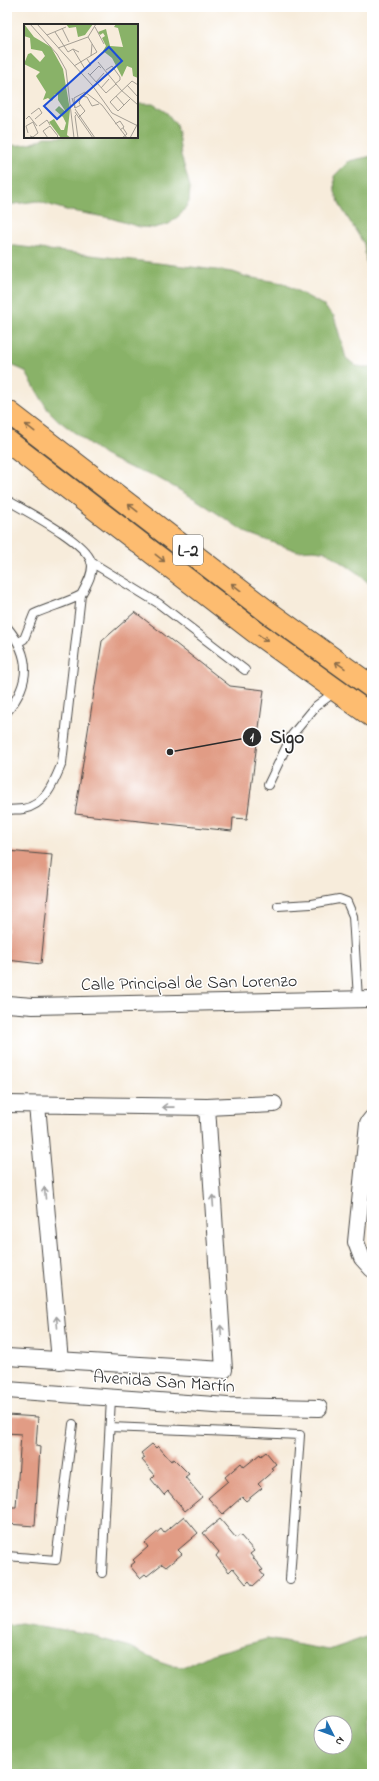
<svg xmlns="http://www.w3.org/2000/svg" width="379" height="1781" font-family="'Indie Flower',sans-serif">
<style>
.forest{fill:#89b268;stroke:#5a6e4a;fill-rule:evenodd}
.building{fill:#e19c85}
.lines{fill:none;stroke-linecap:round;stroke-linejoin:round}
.service-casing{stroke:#4a4845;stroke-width:10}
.minor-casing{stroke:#4a4845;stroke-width:18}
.primary-casing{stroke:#4a4845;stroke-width:24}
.service{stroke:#fff;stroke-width:8}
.minor{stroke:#fff;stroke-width:16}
.primary{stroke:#fdbc6f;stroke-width:22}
.oneway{stroke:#8a6c4a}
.oneway2{stroke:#a0a0a0}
.labels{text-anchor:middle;stroke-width:3;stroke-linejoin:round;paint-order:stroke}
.shield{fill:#fff;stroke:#6b6b6b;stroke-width:1}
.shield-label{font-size:17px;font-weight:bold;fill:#2b2b2b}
.street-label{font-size:18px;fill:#2b2b2b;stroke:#fff}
.inset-road{fill:none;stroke:#a59f95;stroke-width:1}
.view{fill:#1d4ed8;fill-opacity:0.15;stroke:#1d4ed8;stroke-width:2}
.inset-edge{fill:none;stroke:#2b2b2b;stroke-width:2}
.leader{fill:none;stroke:#2b2b2b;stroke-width:1.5}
.callout-dot{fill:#2b2b2b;stroke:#fff;stroke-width:1.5}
.mark-label{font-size:12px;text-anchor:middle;font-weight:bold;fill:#fff}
.callout-label{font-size:19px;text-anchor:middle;font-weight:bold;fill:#2b2b2b;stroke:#fff;stroke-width:3;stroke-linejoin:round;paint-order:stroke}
</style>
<rect width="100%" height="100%" fill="#fff"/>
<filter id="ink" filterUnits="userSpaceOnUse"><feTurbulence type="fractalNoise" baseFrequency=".025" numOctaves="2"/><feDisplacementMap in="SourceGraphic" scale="8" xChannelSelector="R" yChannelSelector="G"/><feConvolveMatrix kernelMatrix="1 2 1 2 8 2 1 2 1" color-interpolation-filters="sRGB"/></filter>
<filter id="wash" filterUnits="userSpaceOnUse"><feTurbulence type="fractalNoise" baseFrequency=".012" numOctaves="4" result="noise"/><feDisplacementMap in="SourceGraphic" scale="16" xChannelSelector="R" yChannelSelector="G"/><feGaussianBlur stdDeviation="0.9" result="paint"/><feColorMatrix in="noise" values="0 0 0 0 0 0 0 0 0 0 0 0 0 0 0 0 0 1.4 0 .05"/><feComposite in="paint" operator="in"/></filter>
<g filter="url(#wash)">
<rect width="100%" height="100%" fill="#f7ecdb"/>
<path class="forest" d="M 137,104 L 153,104 L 167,113 L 177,126 L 181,155 L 190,187 L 189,202 L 181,214 L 169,224 L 154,228 L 140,227 L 110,218 L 66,210 L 37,201 L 7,205 L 7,145 C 21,146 34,145 45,137 L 137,137 Z
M 372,156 L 372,280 L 366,261 L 364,244 L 341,207 L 335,192 L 334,176 L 349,161 Z
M 7,245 L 233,272 L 247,277 L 283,283 L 323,305 L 334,316 L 346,358 L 356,366 L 372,368 L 372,586 L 356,572 L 327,552 L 314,550 L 297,551 L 247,533 L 197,500 L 158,478 L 131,468 L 104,455 L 58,420 L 48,410 L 25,371 L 7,363 Z
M 21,1623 L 90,1634 L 102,1639 L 131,1647 L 159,1662 L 171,1666 L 185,1667 L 212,1654 L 267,1639 L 329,1650 L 372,1635 L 372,1774 L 7,1774 L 7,1625 ZM 321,1723 L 345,1723 L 345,1747 L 321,1747 Z"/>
<g id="blocks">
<path class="building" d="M 135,612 L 230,686 L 264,690 L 247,819 L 233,818 L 232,831 L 75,814 L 102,641 Z
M 7,851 L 52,855 L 41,964 L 7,960 Z
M 7,1415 L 38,1417 L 36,1446 L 40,1447 L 35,1526 L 7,1524 L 7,1507 L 16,1507 L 21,1434 L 7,1433 Z
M 152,1444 L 156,1448 L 158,1446 L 171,1461 L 174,1459 L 189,1474 L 185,1477 L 202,1497 L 185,1511 L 168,1491 L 164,1495 L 151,1479 L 155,1475 L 142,1460 L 145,1458 L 141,1453 Z
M 266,1452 L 276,1464 L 271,1468 L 274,1470 L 258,1484 L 262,1488 L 246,1501 L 242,1497 L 223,1514 L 208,1498 L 228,1481 L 225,1477 L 241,1463 L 244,1467 L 260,1454 L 261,1456 Z
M 184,1516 L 198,1533 L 178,1550 L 182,1554 L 166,1567 L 162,1564 L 147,1576 L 145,1574 L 140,1578 L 130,1566 L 135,1562 L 133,1560 L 148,1547 L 145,1543 L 161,1529 L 164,1533 Z
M 220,1519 L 236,1538 L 240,1535 L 254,1551 L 250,1554 L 263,1570 L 260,1571 L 264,1576 L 253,1586 L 249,1581 L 246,1584 L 233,1568 L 229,1572 L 216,1556 L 219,1552 L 203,1533 Z"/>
</g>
</g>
<g filter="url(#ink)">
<use href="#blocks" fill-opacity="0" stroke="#4a4845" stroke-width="1"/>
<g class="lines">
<g class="service-casing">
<path id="service" d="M 7,500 C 27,512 83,540 91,561 C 95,571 86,586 81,595 L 62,763 C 54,782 46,805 23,809 C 18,810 12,809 7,810
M 91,562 L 158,603 L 245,670
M 7,627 C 31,656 31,682 7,712
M 19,642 L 24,639 L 34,614 C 49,607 66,603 81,595
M 268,785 L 292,735 L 316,706 L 336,691
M 278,906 L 311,904 L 339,899 L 347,902 L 353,916 L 358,999
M 110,1427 L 300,1435 L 290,1579
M 7,1556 L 56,1560 L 73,1424
M 102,1573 L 111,1398"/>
</g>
<g class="minor-casing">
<path id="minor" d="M 7,1004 L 33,1006 L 372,999
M 7,1104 L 207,1107 L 274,1104
M 37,1105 L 60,1361
M 372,1118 L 368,1123 L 356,1242 L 362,1258 L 372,1269
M 7,1357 L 224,1370 L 207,1107
M 7,1390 L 228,1406 L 319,1408"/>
</g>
<g class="primary-casing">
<path id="primary" d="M 7,411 L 268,612 L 372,687
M 7,441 L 254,631 L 372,716"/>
</g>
<use href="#service" class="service"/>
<use href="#minor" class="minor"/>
<use href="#primary" class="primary"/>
</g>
<defs><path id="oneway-shaft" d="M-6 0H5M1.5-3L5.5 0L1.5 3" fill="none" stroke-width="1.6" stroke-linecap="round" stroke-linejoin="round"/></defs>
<g class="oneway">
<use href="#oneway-shaft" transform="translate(30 428) rotate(-142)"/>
<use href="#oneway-shaft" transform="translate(133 508) rotate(-142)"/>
<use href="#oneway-shaft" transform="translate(160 558) rotate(38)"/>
<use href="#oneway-shaft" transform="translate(236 587) rotate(-142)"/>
<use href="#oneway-shaft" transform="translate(263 638) rotate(36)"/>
<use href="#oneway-shaft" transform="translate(340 665) rotate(-145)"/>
</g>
<g class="oneway2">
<use href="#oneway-shaft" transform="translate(168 1107) rotate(-179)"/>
<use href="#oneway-shaft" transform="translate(45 1193) rotate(-95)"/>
<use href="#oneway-shaft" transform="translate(213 1201) rotate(-94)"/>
<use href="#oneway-shaft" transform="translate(57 1322) rotate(-95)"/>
<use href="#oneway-shaft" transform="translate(221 1331) rotate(-94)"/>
</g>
</g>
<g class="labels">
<rect class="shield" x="173" y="535" width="30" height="30" rx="3"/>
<g class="shield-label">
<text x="188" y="556">L-2</text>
</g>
<g class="street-label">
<text transform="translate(189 982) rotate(-1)" y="6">Calle Principal de San Lorenzo</text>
<text transform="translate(164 1381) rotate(4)" y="6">Avenida San Martín</text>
</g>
</g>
<g transform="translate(24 24)">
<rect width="114" height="114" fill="#f7ecdb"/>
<path d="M 0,0 L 10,13 L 27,23 L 39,45 L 46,86 L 43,111 L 47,114 L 37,114 L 25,98 L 30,95 L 37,106 L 40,106 L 42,99 L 39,93 L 31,86 L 35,82 L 42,88 L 34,76 L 34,70 L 31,70 L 28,77 L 24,74 L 19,76 L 22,68 L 12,52 L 16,48 L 0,40 L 4,30 L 7,29 L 16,38 L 21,32 L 18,27 L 7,25 L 6,14 L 0,12 ZM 42,0 L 69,0 L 61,11 L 54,13 L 52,3 L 45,4 ZM 92,0 L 114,0 L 114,54 L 109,52 L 108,44 L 103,42 L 98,53 L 88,34 L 79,27 L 82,22 L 78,14 L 81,12 L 79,9 L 76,11 L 74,8 L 82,5 L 86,22 L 99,23 L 94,4 L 90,3 Z" fill="#89b268"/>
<path class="inset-road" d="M 6,0 L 33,30 L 42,46 L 50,114M 13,0 L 68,61 L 88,89 L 114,102M 71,3 L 80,20M 38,4 L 45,18M 31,8 L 44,28 L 49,25 L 55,28M 23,11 L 42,3M 34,24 L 64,13 L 72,0M 49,25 L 61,45 L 67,41 L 63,35M 67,32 L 68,20M 74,38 L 97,66 L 114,81M 50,42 L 73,28 L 64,13M 82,46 L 88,42 L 96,53 L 96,56 L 91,60M 64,49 L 82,69 L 92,60M 66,51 L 75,42 L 77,44M 72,58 L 80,49M 103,61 L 114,73M 77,64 L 85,55M 92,72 L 100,81M 48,74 L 51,84 L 57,81M 106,75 L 94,87 L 86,78 L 108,57 L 114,61M 51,84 L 50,74 L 61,68 L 78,81 L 103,114M 51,85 L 71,114M 51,88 L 69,114M 7,90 L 15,84 L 18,89 L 11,95M 53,90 L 51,92 L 54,114M 54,94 L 61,87 L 55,79 L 57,72 L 63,73 L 68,82 L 75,80M 2,95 L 5,92 L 13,102M 91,100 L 96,97 L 100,103 L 96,106M 15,102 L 23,96 L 26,101M 4,109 L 2,102 L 9,98 L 14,109 L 9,113 L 6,112M 24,114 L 19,107 L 26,102 L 34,112 L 32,114M 98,114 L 103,110 L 99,104M 106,114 L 114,99"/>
<path class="view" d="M 85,23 L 98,37 L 33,95 L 20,82 Z"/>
<rect width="114" height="114" class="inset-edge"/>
</g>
<path class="leader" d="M170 752L252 737"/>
<g class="callout-dot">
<circle cx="170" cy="752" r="4"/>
<circle cx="252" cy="737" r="10"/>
</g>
<g class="mark-label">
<text x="252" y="741">1</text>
</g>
<g class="callout-label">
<text x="287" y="743">Sigo</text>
</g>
<rect width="379" height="1781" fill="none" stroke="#fff" stroke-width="24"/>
<g transform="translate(333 1735) rotate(132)"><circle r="19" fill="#ffffff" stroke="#aaaaaa"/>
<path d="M0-3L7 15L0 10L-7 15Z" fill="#1f6fb2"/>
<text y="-6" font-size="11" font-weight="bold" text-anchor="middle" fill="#2b2b2b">N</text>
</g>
</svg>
